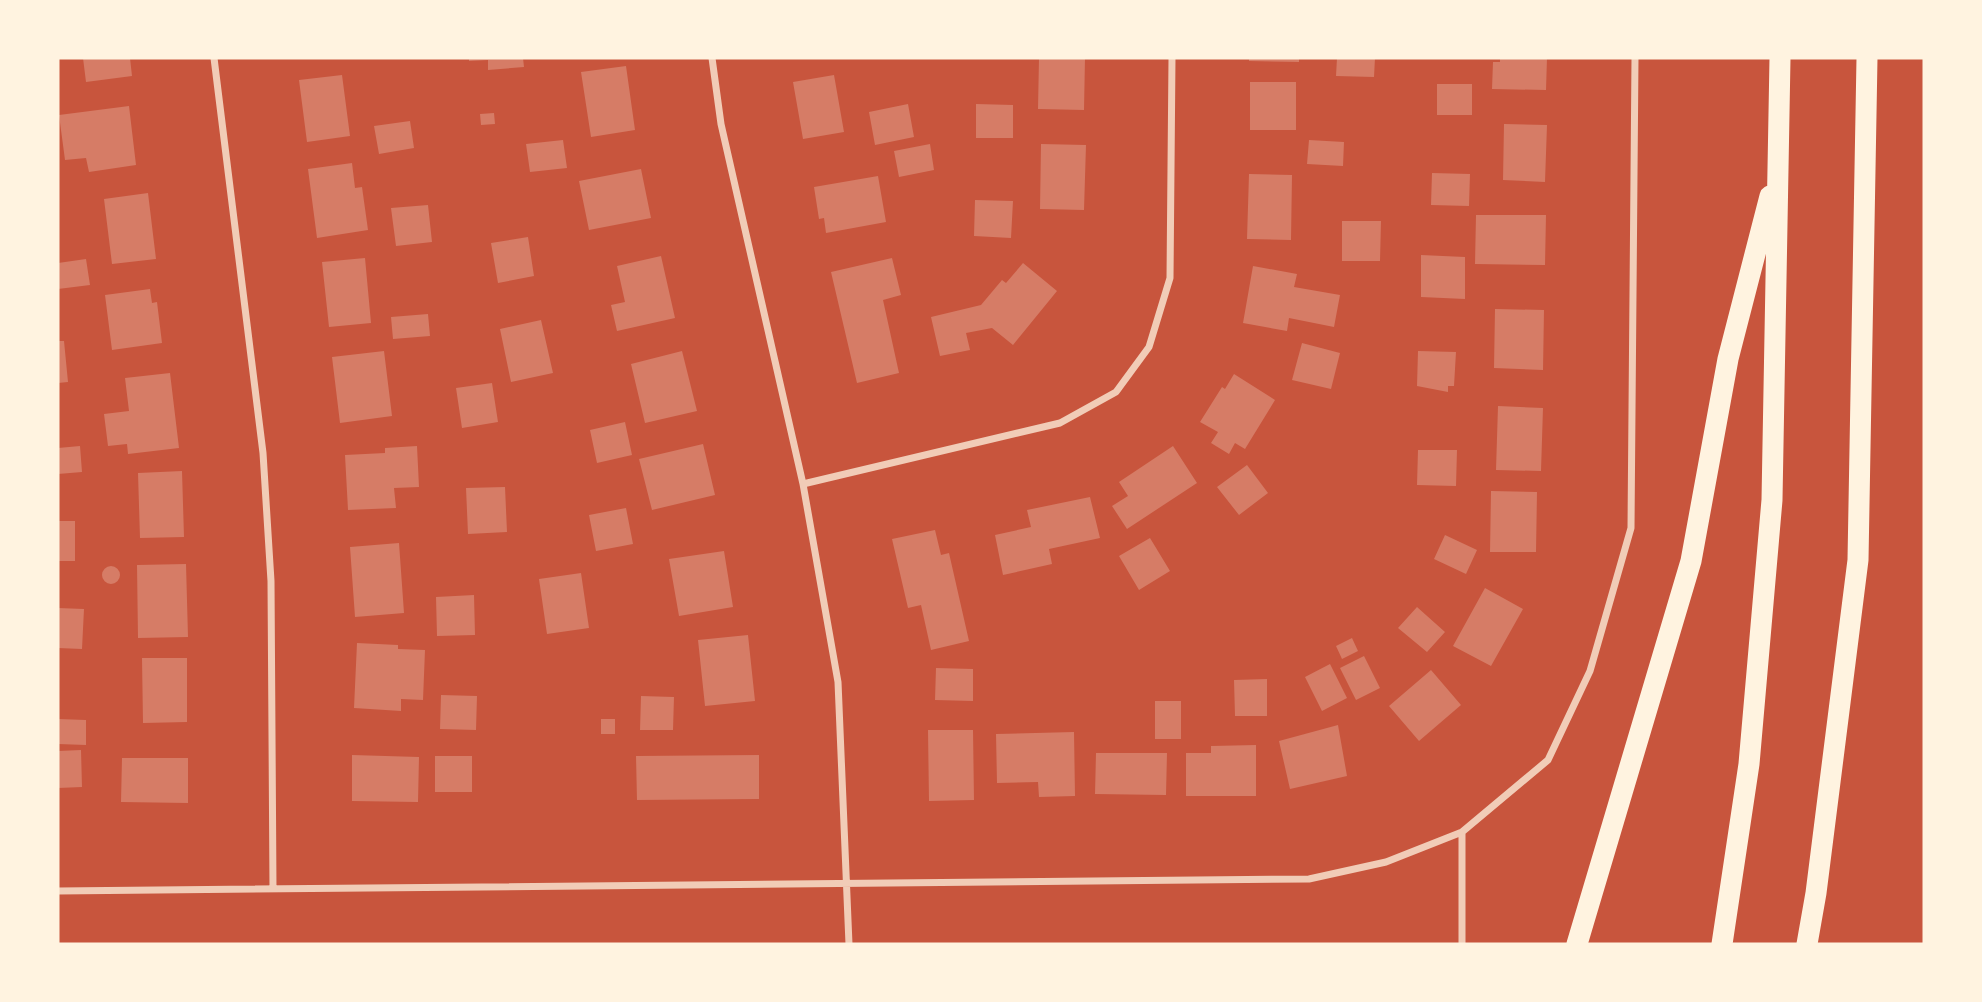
<svg xmlns="http://www.w3.org/2000/svg" width="1982" height="1002" font-family="'DejaVu Sans',sans-serif">
<style>
.building{fill:#d67c66}
.lines{fill:none;stroke-linecap:round;stroke-linejoin:round}
.minor{stroke:#f1ccb7;stroke-width:7}
.motorway{stroke:#fff3e0;stroke-width:21}
</style>
<rect width="100%" height="100%" fill="#c8553d"/>
<path class="building" d="M 83,58 L 130,58 L 132,76 L 86,82 Z
M 469,58 L 523,58 L 524,67 L 488,70 L 488,60 L 469,61 Z
M 1039,58 L 1085,58 L 1084,110 L 1038,109 Z
M 1249,58 L 1299,58 L 1299,62 L 1249,61 Z
M 1337,58 L 1375,58 L 1374,77 L 1336,76 Z
M 1500,58 L 1547,58 L 1546,90 L 1492,89 L 1493,62 L 1500,62 Z
M 626,66 L 635,130 L 591,137 L 581,72 Z
M 342,75 L 350,136 L 307,142 L 299,80 Z
M 834,75 L 844,132 L 803,139 L 793,82 Z
M 1250,82 L 1296,82 L 1296,130 L 1250,130 Z
M 1437,84 L 1472,84 L 1472,115 L 1437,115 Z
M 908,104 L 914,137 L 875,145 L 869,112 Z
M 976,104 L 1013,105 L 1013,138 L 976,138 Z
M 129,106 L 136,165 L 89,172 L 86,158 L 65,160 L 59,115 Z
M 494,113 L 495,124 L 481,125 L 480,114 Z
M 410,121 L 414,148 L 379,154 L 374,126 Z
M 1504,124 L 1547,125 L 1545,182 L 1503,180 Z
M 563,140 L 567,168 L 530,172 L 526,144 Z
M 1309,140 L 1344,142 L 1343,166 L 1307,164 Z
M 930,144 L 934,170 L 899,177 L 894,151 Z
M 1041,144 L 1086,145 L 1084,210 L 1040,209 Z
M 352,163 L 355,188 L 362,187 L 368,230 L 317,238 L 308,169 Z
M 641,169 L 651,218 L 589,230 L 579,181 Z
M 1432,173 L 1470,174 L 1469,206 L 1431,205 Z
M 1249,174 L 1292,175 L 1291,240 L 1247,239 Z
M 878,176 L 886,222 L 826,233 L 824,218 L 819,219 L 814,187 Z
M 148,193 L 156,259 L 112,264 L 104,199 Z
M 975,200 L 1013,201 L 1011,238 L 974,236 Z
M 428,205 L 432,242 L 396,246 L 391,208 Z
M 1476,215 L 1546,215 L 1545,265 L 1475,264 Z
M 1342,221 L 1381,221 L 1380,261 L 1342,261 Z
M 528,237 L 534,276 L 498,283 L 491,243 Z
M 1421,255 L 1465,257 L 1465,299 L 1421,297 Z
M 661,256 L 675,318 L 617,331 L 611,305 L 625,302 L 617,266 Z
M 365,258 L 371,323 L 329,327 L 322,262 Z
M 892,258 L 901,295 L 883,300 L 899,373 L 857,383 L 831,272 Z
M 86,259 L 90,285 L 58,289 L 58,263 Z
M 1023,263 L 1057,291 L 1013,345 L 992,328 L 966,333 L 970,350 L 940,356 L 931,317 L 981,305 L 1002,280 L 1006,283 Z
M 1253,266 L 1297,274 L 1294,287 L 1340,295 L 1334,327 L 1289,318 L 1287,331 L 1243,323 Z
M 150,289 L 152,303 L 157,302 L 162,343 L 112,350 L 105,295 Z
M 1495,309 L 1544,310 L 1543,370 L 1494,368 Z
M 428,314 L 430,336 L 393,339 L 391,317 Z
M 541,320 L 553,373 L 511,382 L 500,329 Z
M 58,341 L 64,341 L 68,382 L 58,383 Z
M 1302,343 L 1340,353 L 1331,389 L 1292,380 Z
M 384,351 L 392,416 L 340,423 L 332,357 Z
M 682,351 L 697,411 L 645,423 L 631,364 Z
M 1418,351 L 1456,352 L 1454,386 L 1448,386 L 1448,392 L 1417,386 Z
M 170,373 L 179,448 L 128,454 L 127,444 L 108,446 L 104,414 L 129,411 L 125,378 Z
M 1234,374 L 1275,400 L 1245,449 L 1235,443 L 1229,454 L 1211,443 L 1218,432 L 1200,422 L 1222,387 L 1225,389 Z
M 492,383 L 498,422 L 462,428 L 456,388 Z
M 1498,406 L 1543,408 L 1541,471 L 1496,470 Z
M 625,422 L 632,455 L 597,463 L 590,430 Z
M 703,444 L 715,495 L 652,510 L 639,459 Z
M 80,446 L 82,472 L 58,474 L 58,448 Z
M 417,446 L 419,487 L 394,488 L 396,508 L 348,510 L 345,455 L 385,453 L 385,448 Z
M 1173,446 L 1197,483 L 1127,529 L 1112,506 L 1128,496 L 1119,482 Z
M 1418,450 L 1457,450 L 1456,486 L 1417,485 Z
M 1247,465 L 1268,493 L 1239,515 L 1217,487 Z
M 182,471 L 184,537 L 140,538 L 138,473 Z
M 505,487 L 507,532 L 468,534 L 466,488 Z
M 1491,491 L 1537,492 L 1536,552 L 1490,552 Z
M 1090,497 L 1100,538 L 1049,549 L 1052,564 L 1003,575 L 995,535 L 1031,527 L 1027,510 Z
M 626,508 L 633,544 L 596,551 L 589,515 Z
M 58,521 L 75,521 L 75,561 L 58,561 Z
M 935,530 L 941,555 L 949,553 L 969,641 L 931,650 L 921,605 L 908,608 L 892,539 Z
M 1445,535 L 1477,550 L 1466,574 L 1434,559 Z
M 1150,538 L 1170,571 L 1139,590 L 1119,556 Z
M 399,543 L 404,613 L 355,617 L 350,547 Z
M 724,551 L 733,607 L 679,616 L 669,559 Z
M 186,564 L 188,637 L 138,638 L 137,565 Z
M102 575a9 9 0 1 1 18 0a9 9 0 1 1-18 0Z
M 581,573 L 589,628 L 547,634 L 539,579 Z
M 1485,588 L 1523,609 L 1491,666 L 1453,646 Z
M 474,595 L 475,635 L 437,636 L 436,597 Z
M 1417,607 L 1445,632 L 1427,652 L 1398,628 Z
M 58,608 L 84,609 L 82,649 L 58,648 Z
M 748,635 L 755,701 L 705,706 L 698,640 Z
M 1352,638 L 1358,651 L 1342,659 L 1336,646 Z
M 357,643 L 398,645 L 398,649 L 425,650 L 423,700 L 401,699 L 401,711 L 354,708 Z
M 1364,656 L 1380,688 L 1356,700 L 1340,668 Z
M 142,658 L 187,658 L 187,722 L 143,723 Z
M 1330,664 L 1347,698 L 1322,711 L 1305,677 Z
M 936,668 L 973,669 L 973,701 L 935,700 Z
M 1431,670 L 1461,705 L 1419,741 L 1389,706 Z
M 1267,679 L 1267,716 L 1235,716 L 1234,680 Z
M 441,695 L 477,696 L 476,730 L 440,729 Z
M 641,696 L 674,697 L 673,730 L 640,730 Z
M 1155,701 L 1181,701 L 1181,739 L 1155,739 Z
M 58,719 L 86,720 L 86,745 L 58,744 Z
M 601,719 L 615,719 L 615,734 L 601,734 Z
M 1338,725 L 1347,776 L 1290,789 L 1279,741 Z
M 928,730 L 973,730 L 974,800 L 929,801 Z
M 1074,732 L 1075,796 L 1039,797 L 1038,782 L 997,783 L 996,734 Z
M 1256,745 L 1256,796 L 1186,796 L 1186,753 L 1211,753 L 1211,746 Z
M 81,750 L 82,787 L 58,788 L 58,751 Z
M 1096,753 L 1167,753 L 1166,795 L 1095,794 Z
M 352,755 L 419,757 L 418,802 L 352,801 Z
M 759,755 L 759,799 L 637,800 L 636,756 Z
M 435,756 L 472,756 L 472,792 L 435,792 Z
M 122,758 L 188,758 L 188,803 L 121,802 Z"/>
<g class="lines">
<path class="minor" d="M 214,58 L 263,453 L 271,581 L 273,888
M 712,58 L 721,124 L 803,484 L 838,682 L 849,944
M 803,484 L 1060,423 L 1116,392 L 1149,347 L 1170,278 L 1172,58
M 58,891 L 1309,879 L 1386,862 L 1462,832
M 1462,944 L 1462,832 L 1548,760 L 1590,671 L 1631,528 L 1635,58"/>
<path class="motorway" d="M 1577,944 L 1691,561 L 1728,359 L 1770,196
M 1722,944 L 1749,764 L 1772,500 L 1780,58
M 1807,944 L 1816,893 L 1858,560 L 1867,58"/>
</g>
<rect width="1982" height="1002" fill="none" stroke="#fff3e0" stroke-width="119"/>
</svg>
